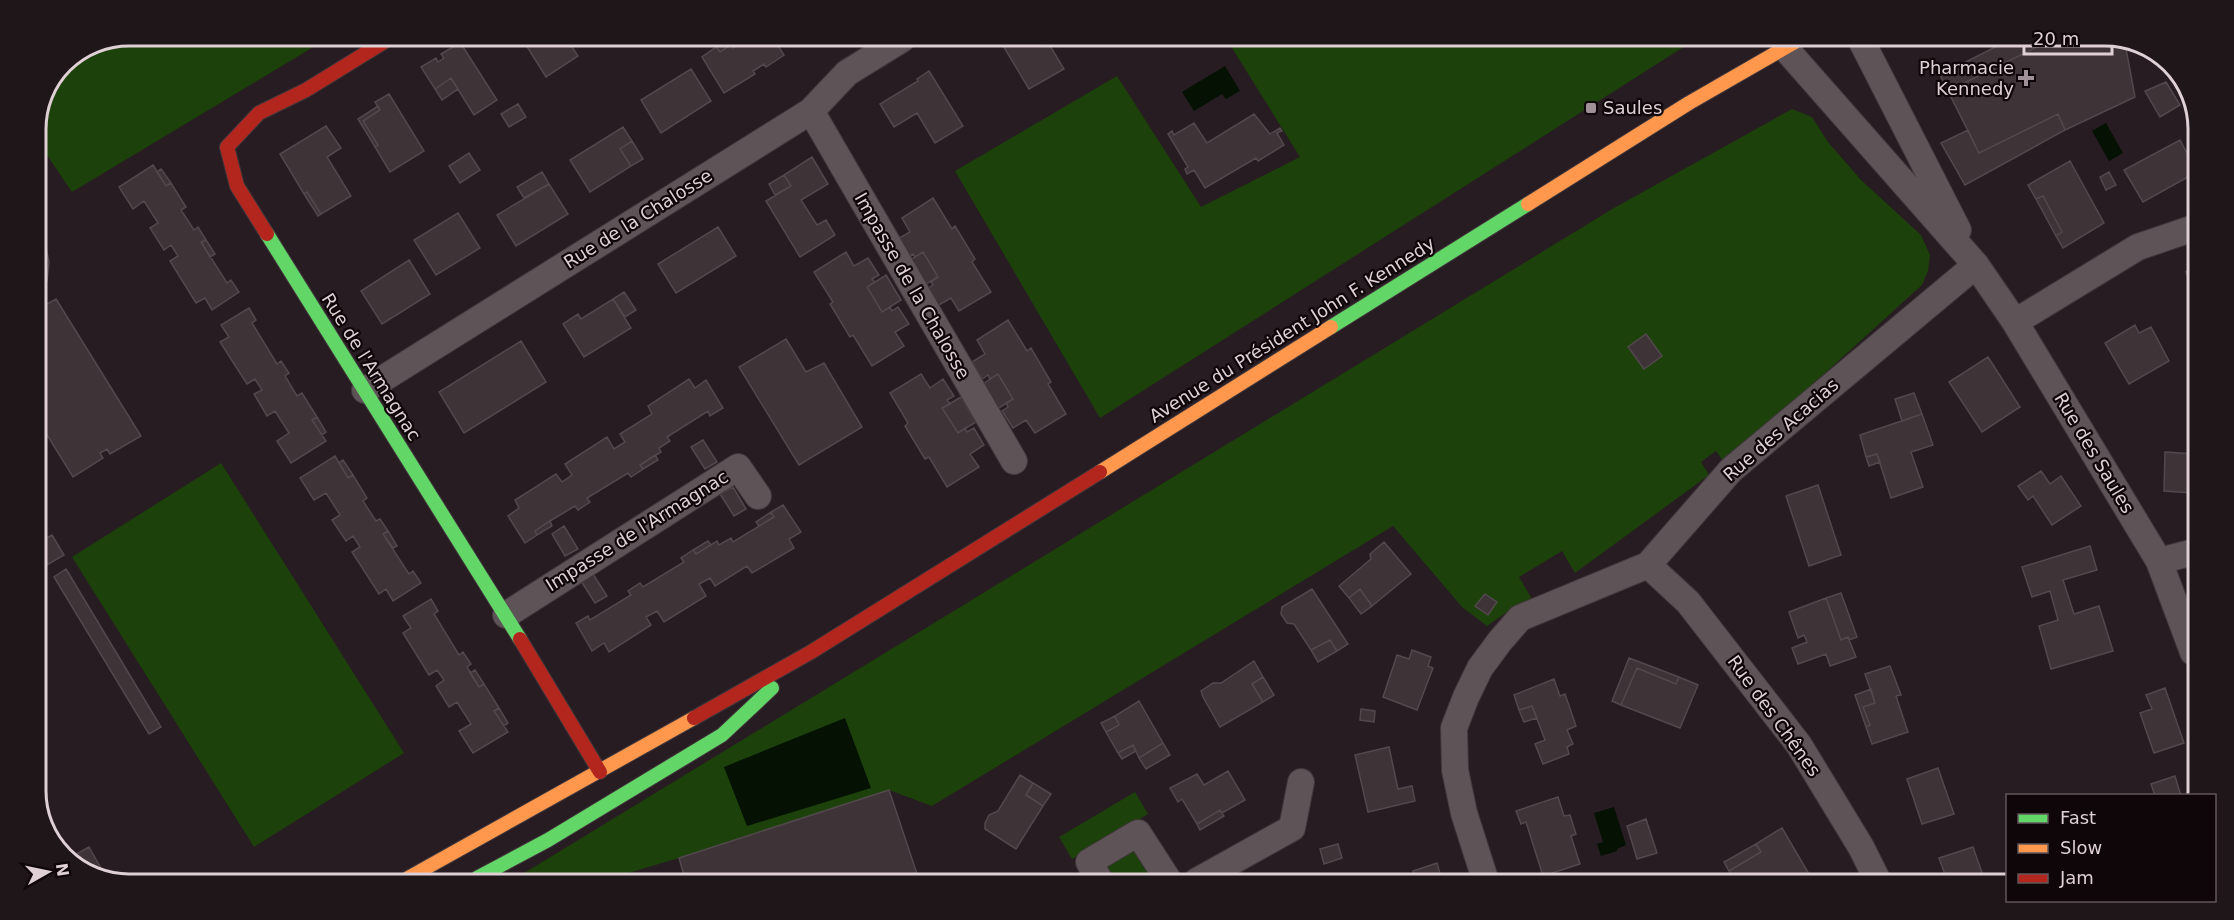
<svg xmlns="http://www.w3.org/2000/svg" width="2234" height="920" font-family="'DejaVu Sans',sans-serif">
<style>
.green{fill:#1d410b}
.water{fill:#041103}
.building{fill:#3e3337;stroke:#53484d;stroke-width:1.5}
.lines{fill:none;stroke-linecap:round;stroke-linejoin:round}
.street-casing{stroke:#41373c;stroke-width:28}
.fast-casing{stroke:#41373c;stroke-width:16}
.slow-casing{stroke:#41373c;stroke-width:16}
.jam-casing{stroke:#41373c;stroke-width:16}
.street{stroke:#5e5458;stroke-width:26}
.fast{stroke:#63d668;stroke-width:14}
.slow{stroke:#ff974d;stroke-width:14}
.jam{stroke:#b3261e;stroke-width:14}
.poi-dot{fill:#9f9197;stroke:#0e0609;stroke-width:2}
.labels{text-anchor:middle;stroke-width:4.5;stroke-linejoin:round;paint-order:stroke}
.poi-label{font-size:18px;fill:#dfd0d6;stroke:#0e0609;text-anchor:end}
.street-label{font-size:18px;fill:#dfd0d6;stroke:#0e0609}
.rim{fill:none;stroke:#dfd0d6;stroke-width:3}
</style>
<rect width="100%" height="100%" fill="#271c21"/>
<path class="green" d="M 129,36 L 330,37 L 72,192 L 36,139 L 36,123 L 64,63 Z
M 1227,40 L 1693,41 L 1100,418 L 955,171 L 1117,76 L 1201,207 L 1300,157 Z
M 1792,109 L 1812,117 L 1828,142 L 1861,180 L 1921,235 L 1930,255 L 1928,271 L 1922,285 L 1725,464 L 1716,451 L 1701,462 L 1709,475 L 1575,573 L 1562,551 L 1519,577 L 1532,599 L 1510,610 L 1487,626 L 1462,607 L 1393,526 L 932,806 L 889,790 L 679,858 L 608,879 L 516,878 L 1614,208 Z
M 221,463 L 404,753 L 254,847 L 72,557 Z
M 1135,792 L 1148,814 L 1072,859 L 1059,837 Z
M 1133,846 L 1162,881 L 1106,881 L 1101,864 Z"/>
<path class="water" d="M 1225,66 L 1240,91 L 1226,99 L 1222,94 L 1194,111 L 1182,92 Z
M 2106,123 L 2123,153 L 2109,161 L 2092,131 Z
M 845,718 L 871,788 L 747,826 L 724,767 Z
M 1614,807 L 1626,845 L 1617,849 L 1617,851 L 1601,856 L 1597,844 L 1603,842 L 1594,813 Z"/>
<path class="building" d="M 521,37 L 566,38 L 578,56 L 546,77 Z
M 732,38 L 742,38 L 744,41 L 733,48 L 731,45 L 720,52 L 716,47 Z
M 742,38 L 773,38 L 784,55 L 766,67 L 764,64 L 753,71 L 755,74 L 724,93 L 702,57 L 716,47 L 720,52 L 731,45 L 733,48 L 744,41 Z
M 458,39 L 497,100 L 474,115 L 451,78 L 435,89 L 421,67 L 436,58 L 438,62 L 444,58 L 441,54 L 453,47 L 451,43 Z
M 999,39 L 1040,39 L 1045,47 L 1049,44 L 1064,69 L 1029,89 Z
M 2005,42 L 2045,43 L 1948,91 L 1940,75 Z
M 2045,43 L 2125,43 L 2135,97 L 2065,130 L 2058,114 L 1979,153 L 1948,91 Z
M 691,69 L 711,101 L 661,133 L 641,100 Z
M 929,71 L 963,126 L 935,143 L 917,113 L 894,127 L 880,104 L 918,81 L 917,79 Z
M 451,78 L 458,89 L 442,100 L 435,89 Z
M 2166,82 L 2180,105 L 2160,117 L 2145,91 Z
M 389,94 L 424,151 L 390,172 L 375,147 L 378,145 L 363,121 L 380,110 L 375,102 Z
M 518,104 L 526,117 L 509,127 L 501,114 Z
M 378,106 L 380,110 L 363,121 L 378,145 L 375,147 L 358,119 Z
M 1254,114 L 1270,134 L 1280,128 L 1282,131 L 1277,133 L 1284,145 L 1258,161 L 1256,158 L 1205,188 L 1194,170 L 1187,174 L 1185,169 L 1188,167 L 1168,134 L 1172,131 L 1174,135 L 1194,123 L 1207,143 Z
M 2058,114 L 2065,130 L 1965,185 L 1941,143 L 1968,130 L 1979,153 Z
M 326,126 L 341,148 L 327,157 L 351,196 L 321,214 L 307,192 L 304,194 L 280,154 Z
M 623,127 L 632,141 L 620,149 L 631,166 L 590,192 L 570,160 Z
M 2180,140 L 2197,172 L 2143,202 L 2124,170 Z
M 632,141 L 643,159 L 631,166 L 620,149 Z
M 469,153 L 480,170 L 460,183 L 449,166 Z
M 812,157 L 828,184 L 801,200 L 817,225 L 826,220 L 835,235 L 800,257 L 766,201 L 791,186 L 784,175 Z
M 2070,161 L 2104,223 L 2063,248 L 2056,236 L 2062,232 L 2043,196 L 2036,199 L 2028,185 Z
M 153,165 L 166,186 L 171,183 L 186,207 L 181,210 L 194,230 L 198,227 L 206,240 L 201,242 L 227,283 L 231,280 L 239,292 L 212,310 L 205,298 L 196,303 L 170,261 L 178,256 L 171,245 L 164,250 L 150,228 L 158,223 L 144,201 L 133,209 L 119,187 Z
M 161,169 L 171,183 L 166,186 L 157,172 Z
M 542,172 L 549,184 L 524,198 L 517,187 Z
M 2109,172 L 2116,185 L 2106,190 L 2100,177 Z
M 784,175 L 791,186 L 775,195 L 769,184 Z
M 549,184 L 568,214 L 516,246 L 497,215 Z
M 307,192 L 321,214 L 318,216 L 304,194 Z
M 2043,196 L 2062,232 L 2056,236 L 2036,199 Z
M 933,198 L 952,229 L 955,226 L 975,259 L 972,262 L 991,292 L 959,311 L 951,298 L 937,306 L 927,289 L 933,285 L 931,282 L 938,277 L 923,252 L 915,257 L 913,254 L 907,257 L 896,240 L 910,232 L 902,218 Z
M 458,213 L 480,248 L 436,275 L 414,240 Z
M 36,227 L 45,243 L 49,262 L 47,281 L 36,299 Z
M 718,227 L 736,256 L 676,293 L 658,264 Z
M 206,240 L 215,254 L 210,257 L 201,242 Z
M 846,252 L 854,266 L 868,258 L 879,275 L 872,279 L 875,282 L 867,287 L 882,312 L 890,307 L 892,311 L 898,307 L 909,324 L 895,332 L 904,346 L 872,366 L 853,335 L 850,337 L 830,304 L 833,302 L 814,272 Z
M 923,252 L 938,277 L 919,288 L 904,264 Z
M 409,260 L 430,294 L 382,324 L 361,291 Z
M 2196,268 L 2196,304 L 2186,272 Z
M 886,275 L 901,300 L 882,312 L 867,287 Z
M 624,292 L 636,310 L 625,317 L 613,299 Z
M 56,299 L 141,436 L 110,454 L 107,449 L 100,453 L 103,458 L 73,477 L 36,417 L 36,310 Z
M 613,299 L 631,328 L 584,357 L 563,324 L 578,314 L 581,319 Z
M 249,308 L 256,320 L 252,323 L 277,364 L 281,361 L 289,373 L 285,376 L 297,396 L 302,393 L 317,417 L 312,420 L 326,441 L 291,463 L 277,441 L 289,433 L 275,411 L 267,416 L 254,394 L 262,390 L 255,379 L 247,384 L 220,342 L 229,337 L 221,325 Z
M 1008,320 L 1027,351 L 1031,348 L 1051,382 L 1048,384 L 1066,414 L 1035,433 L 1026,420 L 1013,428 L 1002,411 L 1008,407 L 1006,403 L 1013,399 L 998,374 L 990,379 L 988,375 L 982,379 L 972,362 L 985,354 L 977,340 Z
M 2135,325 L 2139,333 L 2151,327 L 2169,361 L 2129,384 L 2105,343 Z
M 1646,334 L 1662,356 L 1644,369 L 1628,347 Z
M 786,339 L 806,372 L 824,363 L 862,427 L 799,465 L 739,367 Z
M 521,341 L 546,382 L 464,433 L 439,392 Z
M 1988,357 L 2020,407 L 1982,432 L 1949,382 Z
M 921,374 L 930,388 L 943,379 L 954,396 L 947,400 L 950,404 L 942,408 L 958,433 L 965,428 L 967,432 L 974,428 L 984,445 L 970,454 L 979,467 L 947,487 L 929,457 L 925,459 L 905,426 L 908,423 L 890,393 Z
M 998,374 L 1013,399 L 994,411 L 980,386 Z
M 689,379 L 695,388 L 706,380 L 723,408 L 710,416 L 708,411 L 667,437 L 670,441 L 659,448 L 661,452 L 640,465 L 643,469 L 631,477 L 628,473 L 587,498 L 590,502 L 578,510 L 575,506 L 550,521 L 535,531 L 537,535 L 525,543 L 508,516 L 519,508 L 515,500 L 556,474 L 562,482 L 572,475 L 565,464 L 607,437 L 614,449 L 625,442 L 620,434 L 652,414 L 648,406 Z
M 1914,393 L 1922,414 L 1902,421 L 1895,399 Z
M 961,397 L 976,422 L 958,433 L 942,408 Z
M 1922,414 L 1933,445 L 1911,452 L 1923,487 L 1891,498 L 1877,454 L 1866,457 L 1860,435 Z
M 317,417 L 326,432 L 322,435 L 312,420 Z
M 703,440 L 717,462 L 705,469 L 691,447 Z
M 2165,452 L 2195,454 L 2194,493 L 2164,491 Z
M 1877,454 L 1880,462 L 1869,466 L 1866,457 Z
M 655,455 L 658,460 L 643,469 L 640,465 Z
M 335,456 L 348,478 L 353,475 L 367,498 L 363,501 L 376,521 L 380,519 L 388,531 L 383,534 L 409,574 L 413,571 L 421,583 L 393,601 L 386,589 L 379,594 L 352,552 L 360,547 L 353,536 L 346,541 L 332,520 L 340,515 L 326,493 L 314,500 L 300,478 Z
M 343,460 L 353,475 L 348,478 L 339,463 Z
M 2041,471 L 2050,484 L 2061,476 L 2081,506 L 2052,525 L 2033,496 L 2028,500 L 2018,486 Z
M 1818,485 L 1841,555 L 1809,566 L 1786,496 Z
M 733,487 L 746,509 L 734,516 L 720,494 Z
M 783,505 L 801,532 L 789,539 L 794,548 L 752,573 L 747,566 L 715,586 L 710,578 L 699,584 L 706,596 L 664,622 L 657,611 L 646,617 L 651,625 L 609,652 L 604,643 L 592,651 L 576,623 L 588,616 L 590,620 L 631,595 L 628,591 L 640,583 L 643,587 L 684,562 L 681,558 L 693,550 L 696,554 L 717,541 L 719,545 L 731,538 L 733,542 L 774,517 L 771,512 Z
M 771,512 L 774,517 L 759,526 L 756,522 Z
M 550,521 L 552,526 L 537,535 L 535,531 Z
M 564,526 L 578,549 L 565,556 L 552,534 Z
M 388,531 L 397,546 L 393,548 L 383,534 Z
M 52,535 L 64,555 L 47,565 L 36,544 Z
M 708,541 L 711,545 L 696,554 L 693,550 Z
M 1384,542 L 1411,574 L 1372,606 L 1360,589 L 1349,598 L 1339,586 L 1371,559 L 1370,554 Z
M 2090,546 L 2097,570 L 2063,580 L 2074,614 L 2099,606 L 2113,651 L 2051,669 L 2039,626 L 2058,620 L 2050,591 L 2032,597 L 2022,567 Z
M 66,569 L 161,727 L 149,734 L 54,577 Z
M 593,574 L 607,596 L 595,603 L 581,581 Z
M 1312,589 L 1348,644 L 1337,651 L 1330,640 L 1311,650 L 1294,624 L 1287,623 L 1281,614 L 1282,607 Z
M 1360,589 L 1372,606 L 1361,614 L 1349,598 Z
M 1841,593 L 1857,637 L 1849,640 L 1848,637 L 1841,640 L 1826,598 Z
M 1485,594 L 1497,602 L 1488,615 L 1475,606 Z
M 1826,598 L 1841,640 L 1848,637 L 1856,657 L 1830,666 L 1826,654 L 1798,664 L 1792,648 L 1807,642 L 1804,635 L 1798,638 L 1789,612 Z
M 431,599 L 438,611 L 434,614 L 459,655 L 463,652 L 471,664 L 467,667 L 479,687 L 484,684 L 499,708 L 494,711 L 508,732 L 473,753 L 459,731 L 471,724 L 457,702 L 449,707 L 436,686 L 444,680 L 437,670 L 429,675 L 403,633 L 411,628 L 403,616 Z
M 1330,640 L 1337,651 L 1318,662 L 1311,650 Z
M 1412,650 L 1431,657 L 1428,666 L 1433,668 L 1417,710 L 1383,697 L 1397,655 L 1409,659 Z
M 1629,658 L 1679,677 L 1676,684 L 1637,668 L 1621,705 L 1612,701 Z
M 1254,661 L 1263,677 L 1252,684 L 1263,702 L 1220,727 L 1203,697 L 1201,691 L 1213,683 L 1221,683 Z
M 1890,666 L 1901,695 L 1896,696 L 1908,732 L 1872,744 L 1866,727 L 1870,725 L 1863,707 L 1875,703 L 1865,674 Z
M 1637,668 L 1676,684 L 1679,677 L 1698,685 L 1680,728 L 1621,705 Z
M 475,670 L 484,684 L 479,687 L 470,673 Z
M 1263,677 L 1274,695 L 1263,702 L 1252,684 Z
M 1554,679 L 1560,696 L 1565,694 L 1576,726 L 1567,730 L 1573,744 L 1567,747 L 1569,754 L 1543,764 L 1535,744 L 1545,740 L 1532,706 L 1519,710 L 1514,695 Z
M 2165,688 L 2184,743 L 2154,753 L 2140,713 L 2152,709 L 2146,695 Z
M 1871,689 L 1875,703 L 1863,707 L 1870,725 L 1866,727 L 1855,695 Z
M 1139,701 L 1163,743 L 1139,758 L 1133,745 L 1118,753 L 1106,732 L 1119,725 L 1115,716 Z
M 1532,706 L 1537,718 L 1524,722 L 1519,710 Z
M 499,708 L 508,723 L 504,726 L 494,711 Z
M 1361,709 L 1375,711 L 1374,722 L 1360,720 Z
M 1115,716 L 1119,725 L 1106,732 L 1101,723 Z
M 1163,743 L 1170,755 L 1146,769 L 1139,758 Z
M 1133,745 L 1136,751 L 1122,759 L 1118,753 Z
M 1389,747 L 1398,789 L 1412,786 L 1415,801 L 1368,812 L 1355,755 Z
M 1938,768 L 1954,814 L 1922,824 L 1907,779 Z
M 1228,771 L 1245,800 L 1222,813 L 1220,810 L 1197,824 L 1182,799 L 1178,802 L 1170,788 L 1197,774 L 1204,785 Z
M 1020,775 L 1033,783 L 1026,795 L 1043,806 L 1016,849 L 985,829 L 985,823 L 989,815 L 998,811 Z
M 2175,776 L 2181,796 L 2155,796 L 2151,784 Z
M 1033,783 L 1051,794 L 1043,806 L 1026,795 Z
M 889,790 L 919,880 L 685,879 L 679,858 Z
M 1558,797 L 1564,816 L 1570,815 L 1576,834 L 1571,836 L 1580,864 L 1543,876 L 1526,822 L 1521,824 L 1516,811 Z
M 1220,810 L 1224,816 L 1200,830 L 1197,824 Z
M 1646,819 L 1657,853 L 1637,859 L 1627,826 Z
M 1782,828 L 1809,874 L 1795,883 L 1736,883 L 1729,871 L 1761,852 L 1756,844 Z
M 1338,844 L 1342,858 L 1324,864 L 1320,849 Z
M 1756,844 L 1761,852 L 1729,871 L 1724,862 Z
M 89,847 L 106,877 L 94,877 L 69,858 Z
M 1973,847 L 1986,884 L 1948,883 L 1939,858 Z
M 1437,863 L 1441,877 L 1426,882 L 1415,882 L 1413,871 Z"/>
<g class="lines">
<g class="street-casing">
<path id="street" d="M 1862,42 L 1958,230
M 1785,48 L 1976,265 L 2015,322 L 2159,561 L 2193,652
M 811,111 L 1014,461
M 2015,322 L 2138,247 L 2197,227
M 365,390 L 811,111 L 847,73 L 902,39
M 2159,561 L 2194,552
M 1648,565 L 1688,602 L 1799,745 L 1861,847 L 1879,883
M 506,615 L 738,467 L 758,496
M 1100,881 L 1089,862 L 1138,833 L 1169,881
M 1197,881 L 1292,828 L 1301,782
M 1486,882 L 1464,813 L 1455,770 L 1454,728 L 1466,697 L 1480,668 L 1500,641 L 1520,618 L 1648,565 L 1731,470 L 1976,265"/>
</g>
<g class="fast-casing">
<path id="fast" d="M 267,234 L 520,639
M 1331,327 L 1528,204
M 477,878 L 548,840 L 722,735 L 772,688"/>
</g>
<g class="slow-casing">
<path id="slow" d="M 1528,204 L 1689,103 L 1795,42
M 1100,472 L 1331,327
M 408,878 L 694,718"/>
</g>
<g class="jam-casing">
<path id="jam" d="M 267,234 L 237,186 L 227,147 L 259,113 L 306,90 L 392,37
M 520,639 L 600,772
M 694,718 L 811,652 L 1100,472"/>
</g>
<use href="#street" class="street"/>
<use href="#fast" class="fast"/>
<use href="#slow" class="slow"/>
<use href="#jam" class="jam"/>
</g>
<g class="poi-dot">
<path d="M2023 69h6v6h6v6h-6v6h-6v-6h-6v-6h6z"/>
<rect x="1585" y="102" width="12" height="12" rx="3"/>
</g>
<g class="labels">
<g class="poi-label">
<text x="2014" y="74">Pharmacie<tspan x="2014" dy="21">Kennedy</tspan></text>
<text x="1603" y="114" text-anchor="start">Saules</text>
</g>
<g class="street-label">
<text transform="translate(638 219) rotate(-32)" y="6">Rue de la Chalosse</text>
<text transform="translate(912 286) rotate(60)" y="6">Impasse de la Chalosse</text>
<text transform="translate(1292 330) rotate(-32)" y="6">Avenue du Président John F. Kennedy</text>
<text transform="translate(371 367) rotate(58)" y="6">Rue de l'Armagnac</text>
<text transform="translate(1781 430) rotate(-41)" y="6">Rue des Acacias</text>
<text transform="translate(2094 453) rotate(59)" y="6">Rue des Saules</text>
<text transform="translate(637 531) rotate(-32)" y="6">Impasse de l'Armagnac</text>
<text transform="translate(1774 716) rotate(54)" y="6">Rue des Chênes</text>
</g>
</g>
<path d="M0 0H2234V920H0ZM129 46H2105A83 83 0 0 1 2188 129V791A83 83 0 0 1 2105 874H129A83 83 0 0 1 46 791V129A83 83 0 0 1 129 46Z" fill="#1f1619" fill-rule="evenodd"/>
<path class="rim" d="M129 46H2105A83 83 0 0 1 2188 129V791A83 83 0 0 1 2105 874H129A83 83 0 0 1 46 791V129A83 83 0 0 1 129 46Z"/>
<rect x="2006" y="794" width="210" height="108" fill="#0e0609" stroke="#62575b" stroke-width="1.5"/>
<rect x="2018" y="814" width="30" height="9" fill="#63d668" stroke="#62575b" stroke-width="1.5"/>
<text x="2060" y="824" font-size="18" fill="#dfd0d6">Fast</text>
<rect x="2018" y="844" width="30" height="9" fill="#ff974d" stroke="#62575b" stroke-width="1.5"/>
<text x="2060" y="854" font-size="18" fill="#dfd0d6">Slow</text>
<rect x="2018" y="874" width="30" height="9" fill="#b3261e" stroke="#62575b" stroke-width="1.5"/>
<text x="2060" y="884" font-size="18" fill="#dfd0d6">Jam</text>
<g transform="translate(48 872) rotate(81)" stroke="#0e0609" stroke-width="4.5" paint-order="stroke">
<path d="M0-4.5L10 22L0 15L-10 22Z" fill="#dfd0d6"/>
<text y="-9" font-size="16" font-weight="bold" text-anchor="middle" fill="#dfd0d6">N</text>
</g>
<path d="M2024 45v9h88v-9" fill="none" stroke="#dfd0d6" stroke-width="3"/>
<text x="2033" y="45" font-size="18" fill="#dfd0d6" stroke="#0e0609" stroke-width="4.5" paint-order="stroke">20 m</text>
</svg>
